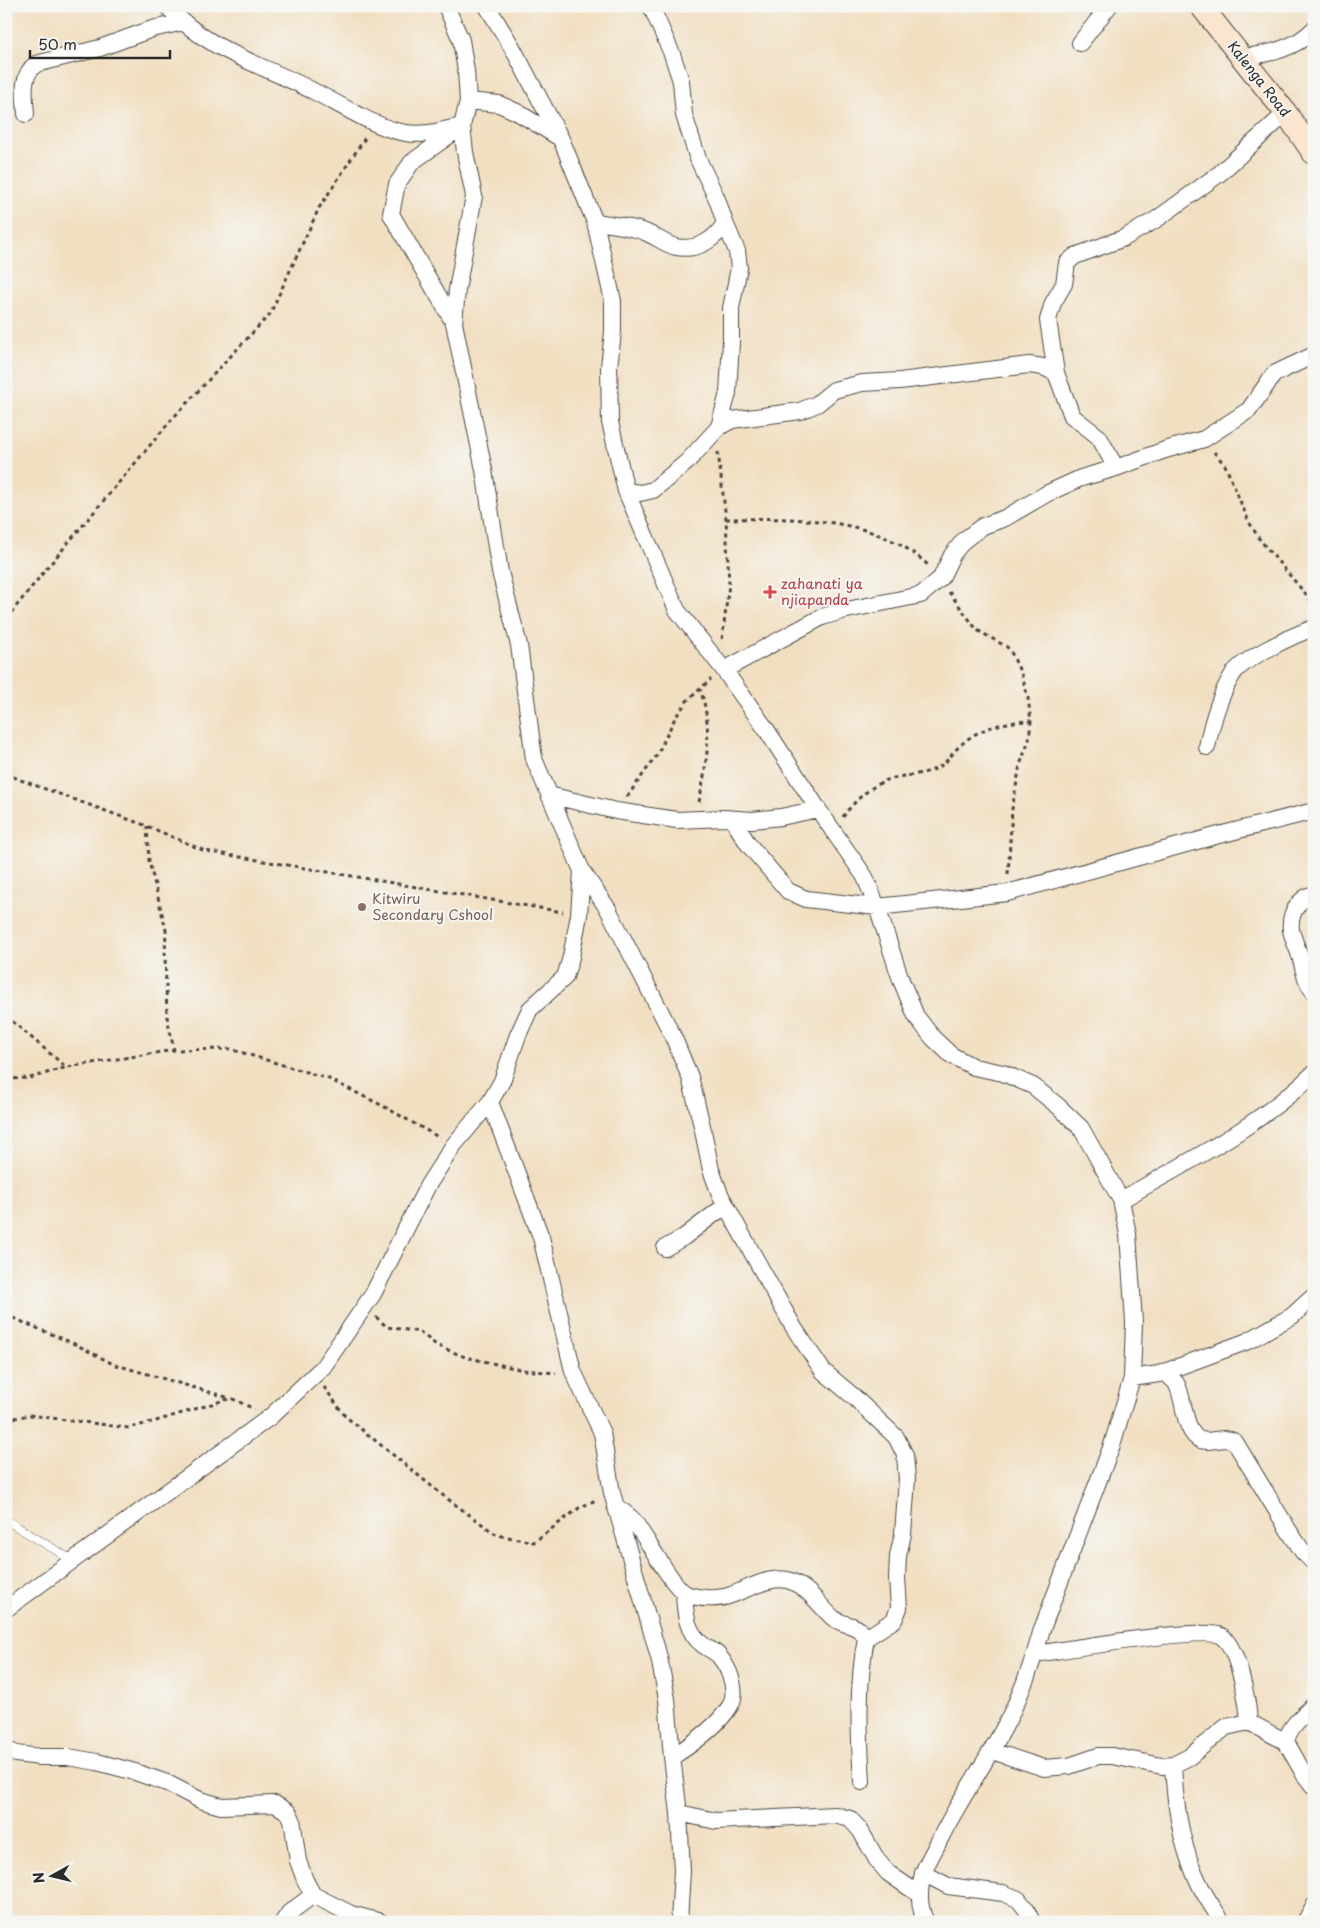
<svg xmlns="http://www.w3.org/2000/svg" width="1320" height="1928" font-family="'Playpen Sans',sans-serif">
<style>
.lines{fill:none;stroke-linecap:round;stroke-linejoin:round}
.service-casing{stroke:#494642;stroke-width:9}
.minor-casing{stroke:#494642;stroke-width:18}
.secondary-casing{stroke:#494642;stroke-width:24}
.path{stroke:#494642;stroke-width:3;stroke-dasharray:4 4;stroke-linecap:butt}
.service{stroke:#fff;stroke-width:8}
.minor{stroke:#fff;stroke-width:16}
.secondary{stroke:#fbe5cf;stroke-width:22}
.health-dot{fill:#e0444e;stroke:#f6f6f2;stroke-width:2}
.education-dot{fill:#8d6e63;stroke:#f6f6f2;stroke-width:2}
.labels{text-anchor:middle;stroke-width:4;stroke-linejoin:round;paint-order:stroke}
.street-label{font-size:14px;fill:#2b2b2b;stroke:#f6f6f2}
.health-label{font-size:14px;fill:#be3a42;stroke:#f6f6f2;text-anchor:start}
.education-label{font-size:14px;fill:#785e54;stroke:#f6f6f2;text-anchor:start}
</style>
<rect width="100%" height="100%" fill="#f6f6f2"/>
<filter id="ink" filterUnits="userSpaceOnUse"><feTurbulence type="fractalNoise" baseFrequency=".02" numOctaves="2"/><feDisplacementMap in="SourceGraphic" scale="10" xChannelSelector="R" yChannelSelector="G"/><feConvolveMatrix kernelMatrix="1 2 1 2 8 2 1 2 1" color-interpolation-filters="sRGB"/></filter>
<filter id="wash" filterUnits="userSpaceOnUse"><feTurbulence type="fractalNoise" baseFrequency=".0096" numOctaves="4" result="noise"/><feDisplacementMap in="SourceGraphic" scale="20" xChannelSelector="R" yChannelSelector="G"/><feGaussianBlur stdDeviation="1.12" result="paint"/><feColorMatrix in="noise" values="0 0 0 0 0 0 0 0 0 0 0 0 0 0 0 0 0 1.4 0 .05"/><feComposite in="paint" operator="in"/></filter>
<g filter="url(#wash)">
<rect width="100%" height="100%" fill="#f1dfc1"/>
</g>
<g filter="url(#ink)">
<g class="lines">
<g class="service-casing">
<path id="service" d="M 6,1520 L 72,1560"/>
</g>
<g class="minor-casing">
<path id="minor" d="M 167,6 C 207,51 262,64 313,91 C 340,104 377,129 406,133 C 426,136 443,130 462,126
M 446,6 L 461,40 L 466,71 L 468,101 L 462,126 L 465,152 L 474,196 L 457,290 L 454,323 L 484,470 L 500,572 L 519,645 L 534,759 L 582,871 L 608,909 L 673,1036 L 690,1077 L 702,1126 L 711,1170 L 720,1194 L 735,1222 L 794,1328 L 823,1371 L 854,1397 L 896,1437 L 905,1455 L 907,1479 L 903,1534 L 898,1556 L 897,1578 L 899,1608 L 894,1620 L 866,1638 C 857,1686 859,1734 862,1782
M 487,6 L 512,47 L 561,139 L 595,222 L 613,301 L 613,332 L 609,367 L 610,422 L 626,491 L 677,610 L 724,670 L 766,729 L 818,809 L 865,877 L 877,907 L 901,980 L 916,1016 L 933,1038 L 951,1055 L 974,1067 L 1003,1073 L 1033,1086 L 1058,1106 L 1081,1128 L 1121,1200 L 1128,1234 L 1134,1322 L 1132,1378 L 1112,1445 L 1042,1629 C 1034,1659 1023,1690 1009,1718 C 988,1761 958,1800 938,1843 C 933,1853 926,1864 923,1874 C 919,1891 918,1906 926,1922
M 1080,43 L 1109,6
M 1243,57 C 1269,54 1295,49 1314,29
M 468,101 L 499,104 L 517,112 L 560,138
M 26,114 C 25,97 20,76 36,64 L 100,48 L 152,29 L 184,22
M 595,222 C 611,224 629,226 645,232 C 655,236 665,244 676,247 C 697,251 715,240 725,223 L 717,199 L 698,159 L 684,115 L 681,81 L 672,54 L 651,6
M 454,323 L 391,214 L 397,184 L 412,162 L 454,132
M 1056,373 L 1048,320 L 1053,303 L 1064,284 L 1067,263 L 1075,256 L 1124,238 L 1157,219 L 1219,174 L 1286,113
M 719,427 L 728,393 L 731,342 L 731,308 L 739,268 L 737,251 L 725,223
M 626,491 L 640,493 L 653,490 L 687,462 L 719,427 L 732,420 L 800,411 L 817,404 L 834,390 L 862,383 L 900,381 L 1029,365 L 1043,367 L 1056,373 L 1072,416 L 1099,437 L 1116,468
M 724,670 L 822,617 L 842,611 L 921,595 L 941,578 L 952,555 L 964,540 L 983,526 L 1005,518 L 1048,493 L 1081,478 L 1116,468 L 1165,450 L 1204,439 L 1249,410 L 1274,374 L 1314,355
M 1207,747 C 1212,722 1219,696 1233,674 C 1242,659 1296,634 1314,628
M 549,795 L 616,811 L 677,820 L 724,818 L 752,820 L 781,817 L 818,809
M 734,819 L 736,825 L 749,845 L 788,891 L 806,899 L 877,907 L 1007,893 L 1219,835 L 1314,811
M 1314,894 C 1299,898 1289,913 1291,930 C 1293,939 1297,947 1300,956 C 1304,969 1304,980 1314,992
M 490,1102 L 541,1237 L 573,1371 L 602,1433 L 612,1493 L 659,1657 L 667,1699 L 672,1757 L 679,1813 L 682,1871 L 679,1922
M 1121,1200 C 1187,1162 1258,1127 1314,1073
M 665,1248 L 684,1237 L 726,1205
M 1165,1372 C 1168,1376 1173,1379 1176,1383 C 1184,1395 1183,1427 1197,1438 C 1208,1446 1223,1434 1235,1442 L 1289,1531 L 1303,1552 L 1314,1563
M 1132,1378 L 1159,1374 L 1248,1341 L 1292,1316 L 1314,1296
M 615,1506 C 621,1510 628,1515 633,1520 C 645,1535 673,1588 686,1594 C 699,1599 718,1600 731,1595 C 749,1589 773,1573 793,1582 C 809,1589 819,1605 832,1617 C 845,1628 856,1621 866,1638
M 6,1609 L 270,1417 L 323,1367 L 373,1294 L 428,1185 L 453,1146 L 490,1102 L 502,1081 L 518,1035 L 530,1009 L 565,977 L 571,957 L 579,915 L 582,871
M 1035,1654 C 1063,1650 1205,1626 1221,1636 C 1238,1646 1248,1703 1249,1722
M 1314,1705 C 1303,1716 1289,1726 1286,1742 L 1304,1774 L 1314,1787
M 6,1749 L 16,1754 L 40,1757 L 68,1757 L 97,1762 L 135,1772 L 167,1783 L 200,1800 L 221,1806 L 275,1804 L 288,1812 L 292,1819 L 298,1861 L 305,1880 L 313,1895 L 351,1914 L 381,1922
M 992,1751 L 1044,1768 L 1069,1766 L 1098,1756 L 1112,1756 L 1162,1766 L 1173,1765 L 1189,1757 L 1226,1727 L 1249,1722 L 1286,1742
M 672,1757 C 691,1745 718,1726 730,1706 C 739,1691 729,1668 719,1656 C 715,1651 708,1649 703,1645 C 686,1632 685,1613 684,1593
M 1173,1765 C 1175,1806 1181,1849 1200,1885 C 1206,1898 1215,1910 1222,1922
M 679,1813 L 716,1821 L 835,1815 L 850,1819 L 860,1830 L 877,1860 L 888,1873 L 920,1895
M 923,1873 L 948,1886 L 1003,1893 L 1018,1899 L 1026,1909 L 1032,1922
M 283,1922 L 289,1913 L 313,1895
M 1305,1922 L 1314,1906"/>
</g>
<g class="secondary-casing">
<path id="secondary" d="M 1201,6 L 1286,113 L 1314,154"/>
</g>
<path class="path" d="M 718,452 L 726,519 L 729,584 L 722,640
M 1214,452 L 1225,465 L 1249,522 L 1260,540 L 1314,604
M 726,519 C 794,518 876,515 929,566
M 949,592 L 977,630 L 1007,647 L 1012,654 L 1022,676 L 1028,698 L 1031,721 L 1029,740 L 1020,765 L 1012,809 L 1008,875
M 6,619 L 47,568 L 173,418 L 270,314 L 319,208 L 365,138
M 6,773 L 18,779 L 147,826 L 205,851 L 563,912
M 627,797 L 657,755 L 675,718 L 687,701 L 711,679
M 699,802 C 707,765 713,725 700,689
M 843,817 C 853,802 871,785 890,779 C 907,774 926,776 942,765 C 949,760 955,749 963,743 C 980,727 1009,721 1031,721
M 147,826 L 149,861 L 166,930 L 165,955 L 167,1017 L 174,1050
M 6,1016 L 66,1067
M 6,1079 L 30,1078 L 67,1067 L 174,1050 L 230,1049 L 329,1079 L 383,1106 L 440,1138
M 6,1315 L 77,1345 L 113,1364 L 230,1398
M 376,1317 L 387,1327 L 420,1332 L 436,1345 L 465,1357 L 523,1370 L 556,1373
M 324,1387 L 345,1416 L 445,1497 L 497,1535 L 534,1542 L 579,1508 L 598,1499
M 6,1420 L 29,1415 L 129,1428 L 156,1421 L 231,1398 L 254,1409"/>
<use href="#service" class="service"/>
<use href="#minor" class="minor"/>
<use href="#secondary" class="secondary"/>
</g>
</g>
<path class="health-dot" d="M767.5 584.5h5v5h5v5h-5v5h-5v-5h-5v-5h5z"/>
<circle class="education-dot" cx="362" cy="907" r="5"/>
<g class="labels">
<g class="street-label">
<text transform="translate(1259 79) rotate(52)" y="5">Kalenga Road</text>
</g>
<g class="health-label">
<text x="781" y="589">zahanati ya<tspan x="781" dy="16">njiapanda</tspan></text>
</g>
<g class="education-label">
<text x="372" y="904">Kitwiru<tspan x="372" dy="16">Secondary Cshool</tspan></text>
</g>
</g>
<rect width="1320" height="1928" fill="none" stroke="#f6f6f2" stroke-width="25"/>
<g transform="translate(52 1876) rotate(262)" stroke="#f6f6f2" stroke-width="4" paint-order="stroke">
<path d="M0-4L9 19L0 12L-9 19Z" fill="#2b2b2b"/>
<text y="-8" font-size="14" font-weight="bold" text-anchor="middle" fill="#2b2b2b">N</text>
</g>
<path d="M30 50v8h140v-8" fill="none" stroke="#2b2b2b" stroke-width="2.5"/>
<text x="38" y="50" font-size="15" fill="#2b2b2b" stroke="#f6f6f2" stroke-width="4" paint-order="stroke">50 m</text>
</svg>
